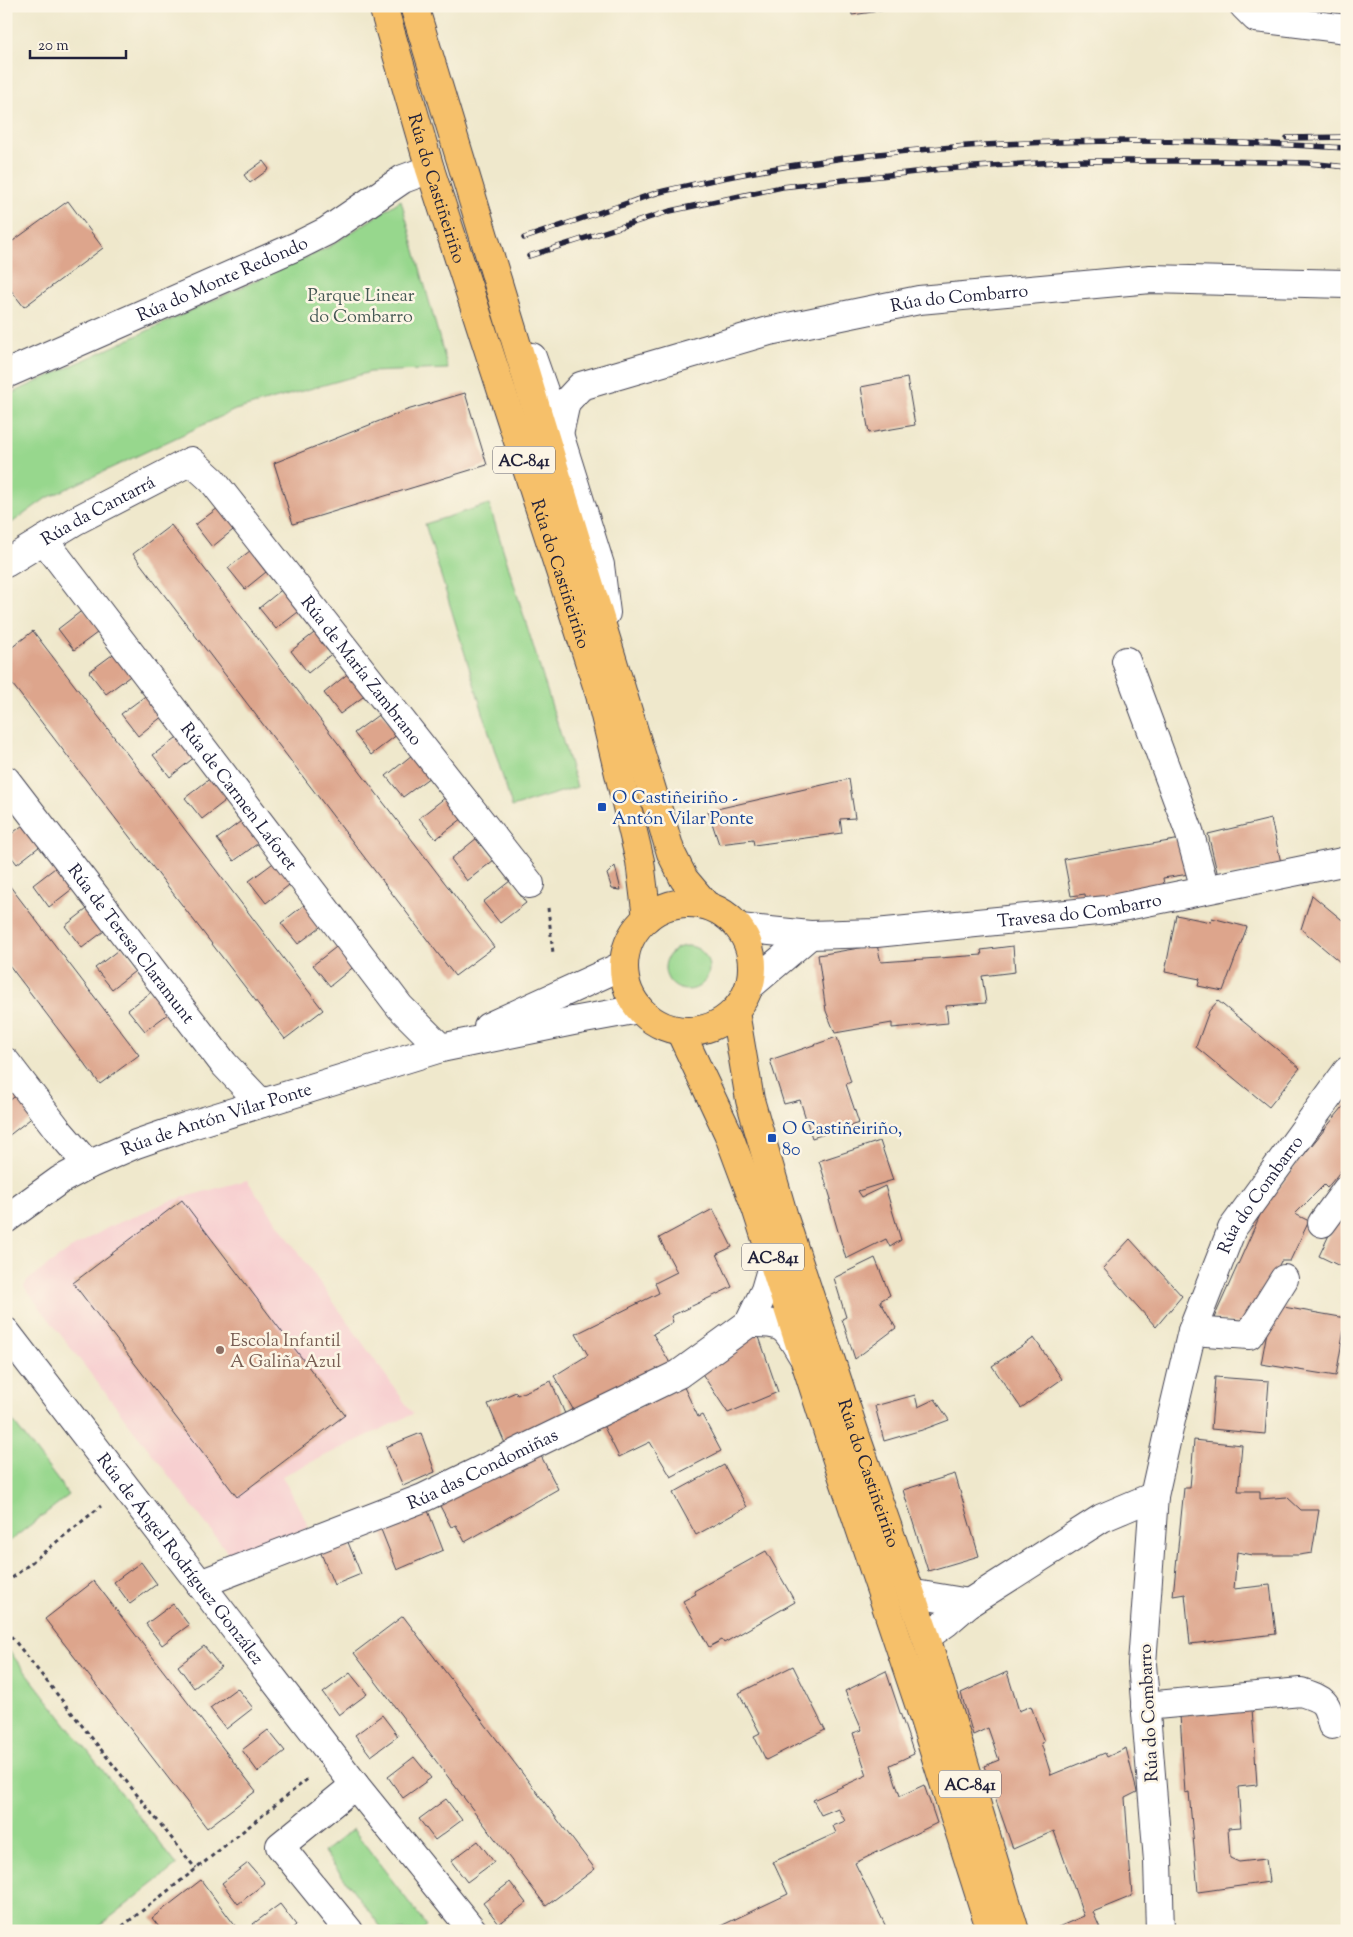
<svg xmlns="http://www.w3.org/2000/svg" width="1353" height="1937" font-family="'Sorts Mill Goudy',serif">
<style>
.built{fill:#f7cfd0}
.green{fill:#97d78d;stroke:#5c7c64}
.building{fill:#dda58c}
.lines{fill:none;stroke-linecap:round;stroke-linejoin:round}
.minor-casing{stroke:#414051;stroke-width:30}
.major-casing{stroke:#414051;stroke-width:30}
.path{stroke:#414051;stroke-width:3;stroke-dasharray:4 4;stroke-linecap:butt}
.minor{stroke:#fff;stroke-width:28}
.major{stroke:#f6c06b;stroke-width:28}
.rail-casing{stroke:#22223b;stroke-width:5.5}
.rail{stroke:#fcf5e5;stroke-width:4;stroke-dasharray:11;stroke-linecap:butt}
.transit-dot{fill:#1a4fb4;stroke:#fcf5e5;stroke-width:2}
.education-dot{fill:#8d6e63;stroke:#fcf5e5;stroke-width:2}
.labels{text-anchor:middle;stroke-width:5;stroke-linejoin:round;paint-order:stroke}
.shield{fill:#fcf5e5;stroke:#63616e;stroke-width:1}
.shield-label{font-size:16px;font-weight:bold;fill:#22223b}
.street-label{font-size:18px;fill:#22223b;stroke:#fcf5e5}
.park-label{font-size:18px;fill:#455854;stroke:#fcf5e5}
.transit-label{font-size:18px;fill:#164399;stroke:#fcf5e5;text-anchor:start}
.education-label{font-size:18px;fill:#785e54;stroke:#fcf5e5;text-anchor:start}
</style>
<rect width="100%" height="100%" fill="#fcf5e5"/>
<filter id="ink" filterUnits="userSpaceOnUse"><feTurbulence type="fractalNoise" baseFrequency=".02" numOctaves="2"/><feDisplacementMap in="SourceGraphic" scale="10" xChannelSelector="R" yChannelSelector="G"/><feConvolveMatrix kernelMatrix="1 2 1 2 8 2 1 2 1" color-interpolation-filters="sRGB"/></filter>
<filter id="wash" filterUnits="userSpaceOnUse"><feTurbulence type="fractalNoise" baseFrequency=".0096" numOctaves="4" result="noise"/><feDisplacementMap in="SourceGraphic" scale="20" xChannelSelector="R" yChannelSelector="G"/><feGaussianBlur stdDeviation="1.12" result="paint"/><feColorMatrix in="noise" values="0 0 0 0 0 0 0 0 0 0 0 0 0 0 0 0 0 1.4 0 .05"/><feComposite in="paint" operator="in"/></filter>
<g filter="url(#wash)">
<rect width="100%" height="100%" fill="#efe8cc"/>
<path class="built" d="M 247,1180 L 413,1414 L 282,1476 L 309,1527 L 232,1558 L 24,1287 L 28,1280 L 69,1250 L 109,1227 L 170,1201 Z"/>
<path class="green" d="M 401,200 L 448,369 L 370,372 L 235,410 L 45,499 L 6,527 L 6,396 L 329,247 Z
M 489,504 L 577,787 L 512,807 L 425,524 Z
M665 968a22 22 0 1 1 44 0a22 22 0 1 1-44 0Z
M 6,1412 L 69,1495 L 6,1544 Z
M 6,1647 L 177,1865 L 93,1931 L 6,1931 Z
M 353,1829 L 427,1926 L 421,1931 L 384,1931 L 324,1852 Z"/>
<g id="blocks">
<path class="building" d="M 851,6 L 900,6 L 900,8 L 852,15 Z
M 263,161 L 269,169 L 250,183 L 244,175 Z
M 68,201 L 103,248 L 24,307 L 6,284 L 6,246 Z
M 907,378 L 915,425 L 869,433 L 861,387 Z
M 465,393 L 487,465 L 293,524 L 274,463 L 407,410 Z
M 222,505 L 238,526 L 212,547 L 195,525 Z
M 171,525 L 494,947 L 455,976 L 133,554 Z
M 255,547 L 271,568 L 245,589 L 228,568 Z
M 285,587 L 302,609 L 276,629 L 259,608 Z
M 84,609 L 101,630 L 74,650 L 58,629 Z
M 318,630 L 335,651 L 308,673 L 291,651 Z
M 33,631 L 323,1010 L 285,1039 L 6,676 L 6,652 Z
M 116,652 L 133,674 L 106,694 L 89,672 Z
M 350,672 L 367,694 L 340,714 L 324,693 Z
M 148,694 L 164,715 L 138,736 L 121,714 Z
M 381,713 L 398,734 L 371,755 L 354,733 Z
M 180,735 L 196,756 L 170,777 L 153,755 Z
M 412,755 L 430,777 L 403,797 L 386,776 Z
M 212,777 L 229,798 L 202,819 L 185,798 Z
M 849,779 L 855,818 L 840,819 L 842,833 L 754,845 L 753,840 L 719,844 L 708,811 Z
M 446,797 L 463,818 L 436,839 L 419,818 Z
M 244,819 L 261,841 L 234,861 L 217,839 Z
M 1271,819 L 1282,867 L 1218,876 L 1208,834 Z
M 27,822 L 44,843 L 17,864 L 6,850 L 6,838 Z
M 477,838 L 494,860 L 467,881 L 451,859 Z
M 1187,838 L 1196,873 L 1163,878 L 1165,891 L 1086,903 L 1085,894 L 1071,896 L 1064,859 Z
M 276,861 L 293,882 L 266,903 L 249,881 Z
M 59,865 L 76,886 L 49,907 L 33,885 Z
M 615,866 L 621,890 L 612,889 L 607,874 Z
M 6,881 L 139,1055 L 100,1084 L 6,961 Z
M 510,881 L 526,903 L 500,923 L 483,902 Z
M 1312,895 L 1347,924 L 1347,968 L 1301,929 Z
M 308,902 L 324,924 L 298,944 L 281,923 Z
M 91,906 L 108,928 L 82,948 L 65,926 Z
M 1176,915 L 1211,922 L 1212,918 L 1247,927 L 1223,991 L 1198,986 L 1200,979 L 1165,972 Z
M 340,944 L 356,965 L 330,986 L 313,965 Z
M 877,945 L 881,962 L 982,955 L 981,950 L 1013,946 L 1015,972 L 982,976 L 986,1003 L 946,1006 L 948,1023 L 892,1028 L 892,1023 L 835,1033 L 826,1011 L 818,955 Z
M 122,947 L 139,968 L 112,989 L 95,968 Z
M 155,989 L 172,1011 L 145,1031 L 128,1010 Z
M 1218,1001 L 1300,1068 L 1269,1107 L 1196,1047 L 1209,1011 Z
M 837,1037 L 851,1082 L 846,1084 L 859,1123 L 812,1138 L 800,1100 L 784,1104 L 770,1060 Z
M 17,1095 L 34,1116 L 7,1137 L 6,1103 Z
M 1347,1102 L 1347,1163 L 1327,1188 L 1324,1185 L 1295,1214 L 1309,1221 L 1290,1261 L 1281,1261 L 1260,1305 L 1246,1326 L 1214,1318 L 1269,1195 L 1273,1196 L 1298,1162 Z
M 880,1141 L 893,1180 L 858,1191 L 862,1197 L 885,1186 L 901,1240 L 890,1247 L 886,1239 L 846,1259 L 829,1200 L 831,1199 L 819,1161 Z
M 182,1200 L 345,1415 L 237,1497 L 73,1283 Z
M 1347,1206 L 1347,1266 L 1346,1269 L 1319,1256 L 1330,1233 Z
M 713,1209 L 732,1247 L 717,1254 L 732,1287 L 671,1316 L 673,1322 L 653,1334 L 673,1368 L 577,1416 L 554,1376 L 588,1355 L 576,1334 L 659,1293 L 655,1283 L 677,1272 L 659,1238 Z
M 1130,1239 L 1182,1296 L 1156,1327 L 1103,1268 Z
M 875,1258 L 890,1295 L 880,1301 L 896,1328 L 855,1359 L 842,1319 L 846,1317 L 834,1278 Z
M 1272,1305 L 1346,1318 L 1336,1376 L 1261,1364 Z
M 757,1331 L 778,1392 L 728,1413 L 699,1369 Z
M 1034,1338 L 1062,1379 L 1021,1408 L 992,1366 Z
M 1215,1377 L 1269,1381 L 1265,1434 L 1211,1429 Z
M 551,1381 L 568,1421 L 507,1448 L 488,1404 L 516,1392 L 517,1395 Z
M 683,1385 L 698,1417 L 702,1415 L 721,1451 L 671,1477 L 650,1442 L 619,1457 L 603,1425 Z
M 915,1395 L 918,1407 L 935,1399 L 949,1420 L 922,1430 L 884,1441 L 875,1406 Z
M 421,1433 L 435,1472 L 403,1486 L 386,1447 Z
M 1194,1440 L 1242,1445 L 1238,1491 L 1260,1491 L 1260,1499 L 1287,1497 L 1301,1510 L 1319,1510 L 1312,1553 L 1299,1555 L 1253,1555 L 1237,1552 L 1234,1589 L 1270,1585 L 1276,1634 L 1190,1644 L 1185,1594 L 1173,1596 L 1184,1488 L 1190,1488 Z
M 540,1454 L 558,1489 L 465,1542 L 456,1525 L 451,1527 L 439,1504 Z
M 724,1465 L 747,1507 L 696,1535 L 673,1493 Z
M 955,1474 L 979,1556 L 928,1571 L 903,1490 Z
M 427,1508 L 443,1550 L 397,1570 L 380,1527 Z
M 345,1535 L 361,1574 L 334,1585 L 318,1546 Z
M 766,1551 L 795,1602 L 724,1643 L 722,1640 L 709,1647 L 683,1601 L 696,1594 L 694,1591 Z
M 141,1562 L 157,1584 L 130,1604 L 114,1582 Z
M 94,1581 L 256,1791 L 207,1828 L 45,1619 Z
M 173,1604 L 189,1625 L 162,1645 L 146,1624 Z
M 403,1616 L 595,1869 L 546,1906 L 354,1653 Z
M 204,1646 L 221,1667 L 194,1688 L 178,1666 Z
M 793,1666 L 825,1730 L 766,1760 L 754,1736 L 760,1733 L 739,1693 Z
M 886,1671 L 914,1754 L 890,1765 L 900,1796 L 924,1785 L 937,1823 L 855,1863 L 888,1931 L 710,1931 L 788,1894 L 773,1862 L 836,1833 L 833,1826 L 845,1821 L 838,1808 L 821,1815 L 813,1800 L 867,1775 L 853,1733 L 862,1730 L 845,1691 Z
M 1007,1672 L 1019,1711 L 1031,1706 L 1044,1742 L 1041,1743 L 1051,1775 L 1105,1753 L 1107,1757 L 1126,1748 L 1137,1792 L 1125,1798 L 1132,1896 L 1093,1912 L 1100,1928 L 1095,1931 L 1049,1931 L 1084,1916 L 1054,1831 L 1013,1849 L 984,1766 L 999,1760 L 988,1728 L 973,1735 L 961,1693 Z
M 350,1673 L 367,1694 L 339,1715 L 323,1693 Z
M 237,1688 L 253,1708 L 226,1729 L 210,1708 Z
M 1252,1708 L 1257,1785 L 1238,1787 L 1241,1827 L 1228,1828 L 1230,1858 L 1239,1862 L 1266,1859 L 1269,1882 L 1198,1892 L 1189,1792 L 1185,1793 L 1180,1715 Z
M 382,1715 L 398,1736 L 371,1756 L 355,1735 Z
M 268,1730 L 285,1751 L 258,1772 L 242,1750 Z
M 414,1757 L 431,1778 L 403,1798 L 388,1777 Z
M 446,1799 L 462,1820 L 435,1840 L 419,1819 Z
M 478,1841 L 494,1862 L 467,1882 L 451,1861 Z
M 248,1863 L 265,1883 L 238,1904 L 222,1883 Z
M 201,1880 L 239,1931 L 162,1931 L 152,1918 Z
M 510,1882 L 526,1903 L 499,1924 L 483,1903 Z
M 280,1904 L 296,1925 L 289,1931 L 258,1931 L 253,1924 Z"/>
</g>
</g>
<g filter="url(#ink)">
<use href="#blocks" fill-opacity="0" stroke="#414051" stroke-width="1"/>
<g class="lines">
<g class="minor-casing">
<g id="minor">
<path d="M 1244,6 L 1256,18 L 1347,29"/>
<path d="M 532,357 L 559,434 L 600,565 L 606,613"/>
<path id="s1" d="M 6,374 L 299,245 L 327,231 L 403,179 L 430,169"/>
<path id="s2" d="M 559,434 L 566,402 L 581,386 L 769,331 L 919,300 L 1151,279 L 1347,284"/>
<path id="s3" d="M 44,540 L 400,1007 L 441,1048"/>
<path id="s4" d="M 6,563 L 75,521 L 191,461 L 212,480 L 530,884"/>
<path d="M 1126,661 L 1189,831 L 1205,889"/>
<path id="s5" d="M 6,780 L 224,1064 L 261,1103"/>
<path id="s6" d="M 740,928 L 810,935 L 876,933 L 1107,910 L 1347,861"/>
<path d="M 751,985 L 810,935"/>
<path d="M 488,1027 L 624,965"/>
<path d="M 6,1062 L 58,1130 L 88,1165"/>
<path id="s7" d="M 6,1219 L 60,1180 L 88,1165 L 136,1144 L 188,1126 L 441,1048 L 573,1021 L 639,1009"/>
<path d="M 1322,1223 L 1347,1189"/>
<path d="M 749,1323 C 784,1322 785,1326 802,1355"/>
<path d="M 1192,1331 L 1249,1335 L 1284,1279"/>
<path id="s8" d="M 6,1332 L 355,1785"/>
<path id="s9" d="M 200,1584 L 423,1498 L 679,1374 L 749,1323 L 765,1290 L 774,1259"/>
<path d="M 913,1598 L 921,1595 L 969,1603"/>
<path d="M 926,1637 L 947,1622 L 969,1603 L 1102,1518 L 1154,1496"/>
<path d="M 1145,1706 L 1301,1692 C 1324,1700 1326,1700 1332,1725"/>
<path d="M 349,1931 L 280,1846 L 355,1785 L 473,1931"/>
<path id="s10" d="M 1160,1931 L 1158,1861 L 1142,1664 L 1154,1496 L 1171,1420 L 1192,1331 L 1232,1229 L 1347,1071"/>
</g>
</g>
<g class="major-casing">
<g id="major">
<path id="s11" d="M 383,6 L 430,169 L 600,695 L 640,861 L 647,918"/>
<path d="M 414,6 L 671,853 L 684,879 L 706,905"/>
<circle cx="688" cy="967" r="64"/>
<path id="s12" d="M 735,1012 L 750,1100 L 785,1221 L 854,1431 L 926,1637 L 1015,1931"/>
<path d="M 680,1031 L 728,1133 L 756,1208 L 830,1439 L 920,1707 L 991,1931"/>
</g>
</g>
<path class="path" d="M 548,908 L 553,953
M 6,1583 L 101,1506
M 6,1630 L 196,1869
M 116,1931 L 196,1869 L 310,1777"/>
<use href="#minor" class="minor"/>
<use href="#major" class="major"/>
<g class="rail-casing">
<path id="rail" d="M 1287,138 L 1347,137
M 524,238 C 555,228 585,217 616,207 C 632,202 647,195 664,191 C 887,137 1119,134 1347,148
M 529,256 L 670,211 L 782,187 L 942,169 L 1072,161 L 1217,161 L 1308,163 L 1347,167"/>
</g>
<use href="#rail" class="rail"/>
</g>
</g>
<g class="transit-dot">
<rect x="597" y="802" width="10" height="10" rx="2.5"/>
<rect x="767" y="1133" width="10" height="10" rx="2.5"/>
</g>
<circle class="education-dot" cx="220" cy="1350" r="5"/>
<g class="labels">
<g class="shield">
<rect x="493" y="446.5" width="62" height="27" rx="4"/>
<rect x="742" y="1243.5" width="62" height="27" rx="4"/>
<rect x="939" y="1770.5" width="62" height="27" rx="4"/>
</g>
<g class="shield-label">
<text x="524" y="466">AC-841</text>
<text x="773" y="1263">AC-841</text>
<text x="970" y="1790">AC-841</text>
</g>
<g class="street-label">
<text dy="6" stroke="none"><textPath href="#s11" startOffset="190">Rúa do Castiñeiriño</textPath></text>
<text dy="6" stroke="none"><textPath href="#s1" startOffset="236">Rúa do Monte Redondo</textPath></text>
<text dy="6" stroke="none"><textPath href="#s2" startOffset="444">Rúa do Combarro</textPath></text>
<text dy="6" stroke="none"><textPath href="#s4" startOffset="106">Rúa da Cantarrá</textPath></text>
<text dy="6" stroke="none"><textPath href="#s11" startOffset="595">Rúa do Castiñeiriño</textPath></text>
<text dy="6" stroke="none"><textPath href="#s4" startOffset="482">Rúa de María Zambrano</textPath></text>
<text dy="6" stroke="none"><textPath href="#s3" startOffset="322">Rúa de Carmen Laforet</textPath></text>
<text dy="6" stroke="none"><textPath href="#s6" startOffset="341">Travesa do Combarro</textPath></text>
<text dy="6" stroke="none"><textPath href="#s5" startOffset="206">Rúa de Teresa Claramunt</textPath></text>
<text dy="6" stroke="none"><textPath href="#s7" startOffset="235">Rúa de Antón Vilar Ponte</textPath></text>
<text dy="6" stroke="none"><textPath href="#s10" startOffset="759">Rúa do Combarro</textPath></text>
<text dy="6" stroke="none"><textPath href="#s9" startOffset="305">Rúa das Condomiñas</textPath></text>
<text dy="6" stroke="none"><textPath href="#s12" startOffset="481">Rúa do Castiñeiriño</textPath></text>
<text dy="6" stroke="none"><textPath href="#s8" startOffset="286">Rúa de Ángel Rodríguez González</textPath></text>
<text transform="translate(1148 1713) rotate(-93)" y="6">Rúa do Combarro</text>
</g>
<g class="park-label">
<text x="361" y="301">Parque Linear<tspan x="361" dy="21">do Combarro</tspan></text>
</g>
<g class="transit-label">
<text x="612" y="803">O Castiñeiriño -<tspan x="612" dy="21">Antón Vilar Ponte</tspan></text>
<text x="782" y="1134">O Castiñeiriño,<tspan x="782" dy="21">80</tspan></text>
</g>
<g class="education-label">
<text x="230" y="1346">Escola Infantil<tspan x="230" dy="21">A Galiña Azul</tspan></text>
</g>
</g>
<rect width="1353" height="1937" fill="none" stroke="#fcf5e5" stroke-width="25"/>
<path d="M30 50v8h96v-8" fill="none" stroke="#22223b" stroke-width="2.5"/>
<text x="38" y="50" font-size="15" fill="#22223b" stroke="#fcf5e5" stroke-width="4" paint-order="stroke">20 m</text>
</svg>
